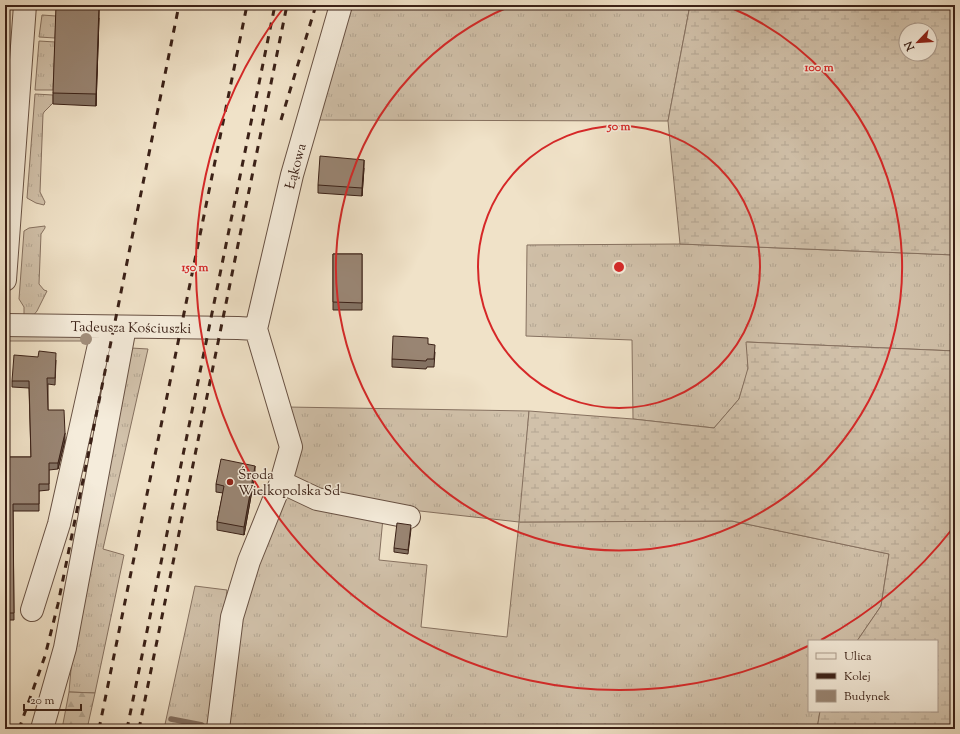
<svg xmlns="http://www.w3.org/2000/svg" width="960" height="734" font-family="'Sorts Mill Goudy',serif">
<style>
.grass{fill:url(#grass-tufts);stroke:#867160}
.forest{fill:url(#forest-firs);stroke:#867160}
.wetland{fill:url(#wetland-marsh);stroke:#867160;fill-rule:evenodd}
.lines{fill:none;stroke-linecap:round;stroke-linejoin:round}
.stream{stroke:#826d5d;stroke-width:5.5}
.minor-casing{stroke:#685143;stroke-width:24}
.minor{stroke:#f5ecdb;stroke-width:22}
.rail{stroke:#3b2117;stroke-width:3;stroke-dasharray:7 7;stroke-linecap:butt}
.tree{fill:#a18e7b}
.wall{fill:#847263;stroke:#3b2117}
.shaded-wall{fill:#6b5d50;stroke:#3b2117}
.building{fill:#998573;stroke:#3b2117}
.ring{fill:none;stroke:#d62828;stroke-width:2}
.poi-dot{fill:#8f2418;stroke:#f5ecdb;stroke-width:1.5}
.labels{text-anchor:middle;stroke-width:3;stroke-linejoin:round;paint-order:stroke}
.street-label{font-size:14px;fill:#3b2117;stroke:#f5ecdb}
.poi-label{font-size:14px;fill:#3b2117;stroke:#f5ecdb;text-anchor:start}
.centre{fill:#d62828;stroke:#f5ecdb;stroke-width:2}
.ring-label{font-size:12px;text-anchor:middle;font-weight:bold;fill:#d62828;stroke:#f5ecdb;stroke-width:3;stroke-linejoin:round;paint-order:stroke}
</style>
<defs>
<pattern id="grass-tufts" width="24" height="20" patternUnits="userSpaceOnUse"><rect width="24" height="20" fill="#d1c1aa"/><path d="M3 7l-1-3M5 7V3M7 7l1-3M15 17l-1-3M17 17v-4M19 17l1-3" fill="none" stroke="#b4a692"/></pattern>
<pattern id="forest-firs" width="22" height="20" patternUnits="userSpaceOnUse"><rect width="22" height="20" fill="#d1c1aa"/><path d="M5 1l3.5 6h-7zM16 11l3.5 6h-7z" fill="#b4a692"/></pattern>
<pattern id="wetland-marsh" width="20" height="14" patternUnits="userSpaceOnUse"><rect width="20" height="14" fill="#d1c1aa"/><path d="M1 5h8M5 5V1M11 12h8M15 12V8" fill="none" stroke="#b4a692"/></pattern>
</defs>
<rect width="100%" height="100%" fill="#f0e2c8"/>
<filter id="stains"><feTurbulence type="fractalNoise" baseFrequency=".005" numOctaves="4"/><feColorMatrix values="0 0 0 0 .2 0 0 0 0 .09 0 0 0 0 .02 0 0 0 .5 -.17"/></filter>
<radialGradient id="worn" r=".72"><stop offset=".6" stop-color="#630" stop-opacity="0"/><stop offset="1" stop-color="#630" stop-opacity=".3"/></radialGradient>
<path class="grass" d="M 346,5 L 690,5 L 668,121 L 315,120 Z
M 42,15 L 56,16 L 55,38 L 39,37 Z
M 39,41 L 55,42 L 53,90 L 35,90 Z
M 35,94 L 53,95 L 53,103 L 44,112 L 43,114 L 40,192 L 45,202 L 44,205 L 36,203 L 27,198 Z
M 45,226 L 45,228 L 41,234 L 39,284 L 44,290 L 47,291 L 37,311 L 32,317 L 24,317 L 24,307 L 19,299 L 24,231 L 29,228 Z
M 680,244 L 955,255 L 955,351 L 747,342 L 748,370 L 739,399 L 714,428 L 633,419 L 632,340 L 526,336 L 527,245 Z
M 9,336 L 88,336 L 91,341 L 8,341 Z
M 131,348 L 148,349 L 103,549 L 124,555 L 95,693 L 69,692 L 73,646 Z
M 287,407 L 529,411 L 520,522 L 732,521 L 889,554 L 881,606 L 857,641 L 809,641 L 809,711 L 820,711 L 817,729 L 223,729 L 238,618 L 285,489 L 383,518 L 379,560 L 427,565 L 421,627 L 507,637 L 519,522 L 384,507 L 290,481 Z
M 195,586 L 227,590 L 210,729 L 164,729 Z"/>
<path class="forest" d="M 69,692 L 95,693 L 87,729 L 62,729 Z"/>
<path class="wetland" d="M 690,5 L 955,5 L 955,255 L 680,244 L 668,121 ZM 906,30 L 930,30 L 930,54 L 906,54 Z
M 746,342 L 955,351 L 955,729 L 817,729 L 820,711 L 937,711 L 937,641 L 857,641 L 881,606 L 889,554 L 732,521 L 519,522 L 529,411 L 633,419 L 714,428 L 739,399 L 748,368 Z"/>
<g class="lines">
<path class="stream" d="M 171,719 L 202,725 L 202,729"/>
<g class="minor-casing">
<path id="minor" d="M 5,280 L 25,5
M 5,325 L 238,328 L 256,329
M 281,482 L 317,499 L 409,517
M 32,610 L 59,524 L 103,327
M 42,729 L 65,648 L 125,327
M 218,729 L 232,617 L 249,561 L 281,482 L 291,447 L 256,329 L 292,175 L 341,5"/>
</g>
<use href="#minor" class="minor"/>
<path class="rail" d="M 281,120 L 316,5
M 19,729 L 45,656 L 58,604 L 179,5
M 99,729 L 247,5
M 127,729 L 275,5
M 139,729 L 287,5"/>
</g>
<circle class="tree" cx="86" cy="339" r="6"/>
<path class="wall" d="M 99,18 L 96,106 L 53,104 L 53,93 Z
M 364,168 L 362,196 L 318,193 L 318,185 Z
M 333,254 L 362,254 L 362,310 L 333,310 Z
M 428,344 L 435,352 L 434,367 L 427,367 L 426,369 L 392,367 L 392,359 Z
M 56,360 L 55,385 L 48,384 L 48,410 L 65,440 L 58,469 L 49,470 L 49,490 L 39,491 L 39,511 L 13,511 L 14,620 L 5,620 L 5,457 L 31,457 L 29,388 L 12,387 L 12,381 Z
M 255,474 L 244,535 L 217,530 L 217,522 L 223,493 L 216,492 L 216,484 Z
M 411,529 L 408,554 L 394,552 L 394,548 Z"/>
<path class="shaded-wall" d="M 99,6 L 99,18 L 96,106 L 96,94 Z
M 364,160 L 364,168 L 362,196 L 362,188 Z
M 65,433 L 65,440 L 58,469 L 58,463 Z
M 255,466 L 255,474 L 244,535 L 244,527 Z"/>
<path class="building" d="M 56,5 L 99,6 L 96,94 L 53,93 Z
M 320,156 L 364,160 L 362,188 L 318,185 Z
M 333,254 L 362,254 L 362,303 L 333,302 Z
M 393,336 L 428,338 L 428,344 L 435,345 L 434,359 L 427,359 L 426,361 L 392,359 Z
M 39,351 L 56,353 L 55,378 L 47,378 L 48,410 L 64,410 L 65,433 L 58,463 L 49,463 L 49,484 L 39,484 L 39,504 L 13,504 L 14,613 L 5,613 L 5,457 L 31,457 L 29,381 L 12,381 L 14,355 L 38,357 Z
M 221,459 L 255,466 L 244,527 L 217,522 L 224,486 L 216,484 Z
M 397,523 L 411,525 L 408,550 L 394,548 Z"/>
<g class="ring">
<circle cx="619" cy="267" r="141"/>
<path d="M727 6A283 283 0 1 1 511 6"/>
<path d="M953 528A424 424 0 0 1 821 640M808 646A424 424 0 0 1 285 6"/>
</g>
<circle class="poi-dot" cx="230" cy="482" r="4"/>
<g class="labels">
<g class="street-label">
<text transform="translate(295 166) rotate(-75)" y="5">Łąkowa</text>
<text transform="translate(131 327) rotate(1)" y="5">Tadeusza Kościuszki</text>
</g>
<g class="poi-label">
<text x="238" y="479">Środa<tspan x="238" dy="16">Wielkopolska Sd</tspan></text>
</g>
</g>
<circle cx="619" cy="267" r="6" class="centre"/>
<g class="ring-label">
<text x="819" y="71">100 m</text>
<text x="619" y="130">50 m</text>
<text x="195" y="271">150 m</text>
</g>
<rect width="960" height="734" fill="none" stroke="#f0e2c8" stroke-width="20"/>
<rect x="6" y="6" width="948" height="722" fill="none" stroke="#3b2117" stroke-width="2"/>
<rect x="10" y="10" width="940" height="714" fill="none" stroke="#3b2117"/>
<rect x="808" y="640" width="130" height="72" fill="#f5ecdb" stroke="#ab9b8d"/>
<rect x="816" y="653" width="20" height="6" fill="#f5ecdb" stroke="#ab9b8d"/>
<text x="844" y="660" font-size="12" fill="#3b2117">Ulica</text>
<rect x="816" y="673" width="20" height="6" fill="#3b2117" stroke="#ab9b8d"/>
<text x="844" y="680" font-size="12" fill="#3b2117">Kolej</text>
<rect x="816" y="690" width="20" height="12" fill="#998573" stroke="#ab9b8d"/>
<text x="844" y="700" font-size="12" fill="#3b2117">Budynek</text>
<g transform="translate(918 42) rotate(245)"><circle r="19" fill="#f5ecdb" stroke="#ab9b8d"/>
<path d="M0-3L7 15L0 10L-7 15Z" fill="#8f2418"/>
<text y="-6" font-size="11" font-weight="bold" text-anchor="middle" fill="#3b2117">N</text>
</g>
<path d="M24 704v6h57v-6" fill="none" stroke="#3b2117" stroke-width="2"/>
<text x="30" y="704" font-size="12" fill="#3b2117" stroke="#f5ecdb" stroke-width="3" paint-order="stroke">20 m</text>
<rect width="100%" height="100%" filter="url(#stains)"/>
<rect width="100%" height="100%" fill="url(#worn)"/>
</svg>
